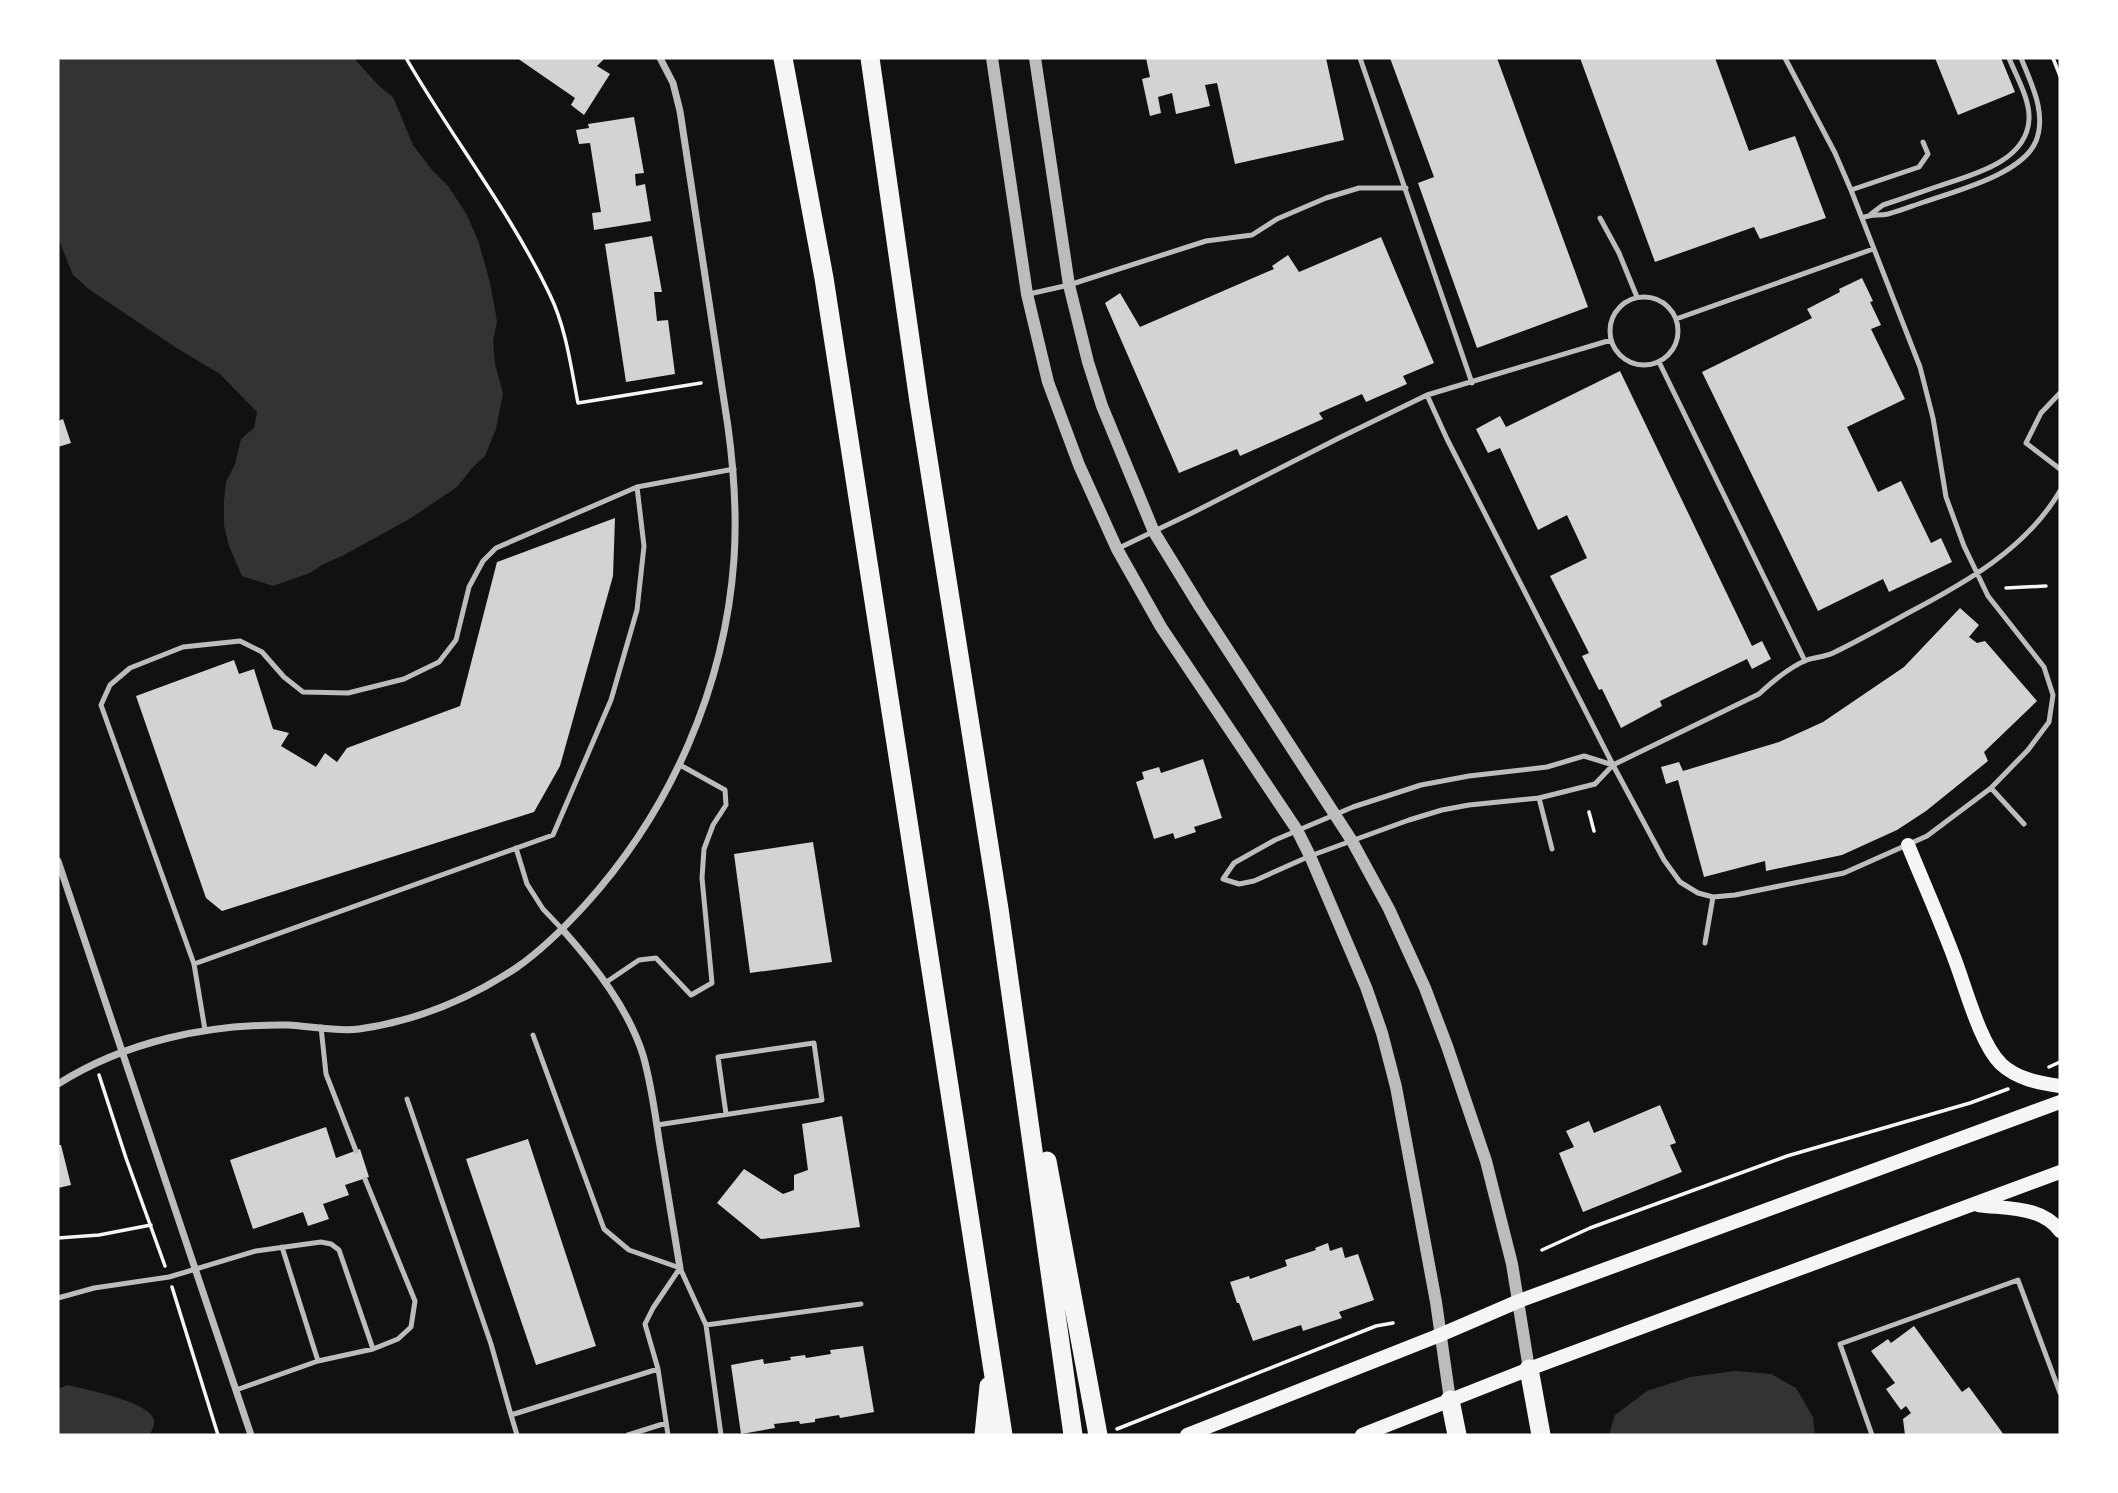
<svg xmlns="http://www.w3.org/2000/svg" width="2118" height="1493" font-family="'Zilla Slab',serif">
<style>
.water{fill:#333}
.building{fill:#d3d3d3}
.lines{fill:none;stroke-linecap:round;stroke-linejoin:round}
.path{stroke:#f5f5f5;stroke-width:3.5}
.service{stroke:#bcbcbc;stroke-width:5}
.minor{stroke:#bcbcbc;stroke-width:7}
.tertiary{stroke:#bcbcbc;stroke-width:12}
.secondary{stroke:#f5f5f5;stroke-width:14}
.motorway{stroke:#f5f5f5;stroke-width:19}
</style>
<rect width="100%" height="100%" fill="#111"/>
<path class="water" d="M 58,58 L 354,58 L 378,85 L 393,97 L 413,145 L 432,170 L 448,186 L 467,215 L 479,243 L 490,283 L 497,321 L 493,341 L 495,364 L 503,393 L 496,429 L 485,456 L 473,467 L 457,487 L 411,518 L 344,555 L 322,565 L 310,573 L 273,586 L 242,576 L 229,546 L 224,525 L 224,500 L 226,482 L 235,464 L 241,439 L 254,428 L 257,412 L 220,374 L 175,347 L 90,290 L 73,275 L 58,238 Z
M 1735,1371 L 1771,1374 L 1796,1388 L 1813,1417 L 1815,1435 L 1609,1435 L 1615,1415 L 1647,1391 L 1690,1377 Z
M 68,1385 C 84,1389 151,1402 154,1420 C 155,1425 152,1431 149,1435 L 58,1435 L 58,1389 Z"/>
<path class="building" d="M 517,58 L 605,58 L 597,66 L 610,74 L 584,115 L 571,105 L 575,98 Z
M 1146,58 L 1326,58 L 1344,140 L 1235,164 L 1217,83 L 1205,85 L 1210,106 L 1176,114 L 1172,93 L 1158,97 L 1161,113 L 1150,116 L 1142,79 L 1150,77 Z
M 1390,58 L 1497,58 L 1588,307 L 1477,348 L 1418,183 L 1434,177 Z
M 1580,58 L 1715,58 L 1749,151 L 1795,136 L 1826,218 L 1760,239 L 1754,227 L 1655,262 Z
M 1935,58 L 2001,58 L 2015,92 L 1958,115 Z
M 634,117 L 644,173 L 635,174 L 636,186 L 645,184 L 651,221 L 594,230 L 592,213 L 601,212 L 590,143 L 579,144 L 576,130 L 589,128 L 588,124 Z
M 652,236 L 662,292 L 654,292 L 657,321 L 668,320 L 675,374 L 626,382 L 605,244 Z
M 1381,237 L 1434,363 L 1403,376 L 1407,384 L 1366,402 L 1362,394 L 1319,413 L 1323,419 L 1240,456 L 1237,449 L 1179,473 L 1105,303 L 1120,293 L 1140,327 L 1274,269 L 1272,266 L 1288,255 L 1299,272 Z
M 1862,278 L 1873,301 L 1870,302 L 1881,325 L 1871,329 L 1905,399 L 1847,427 L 1878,492 L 1901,481 L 1931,543 L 1941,538 L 1952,562 L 1889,592 L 1883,579 L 1818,611 L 1702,372 L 1812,318 L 1807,309 L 1840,292 L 1839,289 Z
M 1620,371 L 1752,646 L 1762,641 L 1771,659 L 1752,669 L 1747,659 L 1660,701 L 1662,706 L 1621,728 L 1602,689 L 1599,690 L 1582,656 L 1589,653 L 1550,576 L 1587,558 L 1567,515 L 1538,530 L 1500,448 L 1488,453 L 1476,429 L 1500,416 L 1506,427 Z
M 63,419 L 71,443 L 58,447 L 58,421 Z
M 615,518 L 613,576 L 560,766 L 534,812 L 222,911 L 206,898 L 136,696 L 234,660 L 239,674 L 254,669 L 273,729 L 289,733 L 281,746 L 316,767 L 325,753 L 337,762 L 347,748 L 460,706 L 497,562 Z
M 1960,608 L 1979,625 L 1969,637 L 1977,643 L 1985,641 L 2037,701 L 1984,752 L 1988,761 L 1926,811 L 1897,830 L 1842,855 L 1766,871 L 1765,861 L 1704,877 L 1678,780 L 1666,784 L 1661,767 L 1679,762 L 1683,771 L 1779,742 L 1823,722 L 1904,667 Z
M 1203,759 L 1222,818 L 1194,827 L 1196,832 L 1175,839 L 1173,833 L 1154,839 L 1136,782 L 1144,779 L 1142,772 L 1159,767 L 1161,773 Z
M 813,842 L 832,962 L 750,973 L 734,854 Z
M 1660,1105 L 1676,1143 L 1670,1145 L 1682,1172 L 1583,1212 L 1559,1153 L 1574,1147 L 1566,1131 L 1589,1121 L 1594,1133 Z
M 842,1116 L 860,1227 L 761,1239 L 717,1203 L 744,1169 L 783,1194 L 794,1190 L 794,1175 L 808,1170 L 802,1124 Z
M 326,1127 L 336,1158 L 360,1149 L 369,1177 L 345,1185 L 349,1195 L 323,1204 L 329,1219 L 308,1226 L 303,1212 L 253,1229 L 230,1160 Z
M 528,1139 L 596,1346 L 536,1365 L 466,1159 Z
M 58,1145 L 61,1145 L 71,1185 L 58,1188 Z
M 1328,1243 L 1330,1251 L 1342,1247 L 1345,1258 L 1358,1254 L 1374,1300 L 1339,1312 L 1342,1318 L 1303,1331 L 1301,1325 L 1253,1341 L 1239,1303 L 1237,1303 L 1230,1282 L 1249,1276 L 1250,1279 L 1287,1266 L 1285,1260 L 1316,1250 L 1315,1248 Z
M 1914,1326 L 1962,1392 L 1969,1387 L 2004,1435 L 1905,1435 L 1903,1419 L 1911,1413 L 1906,1406 L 1901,1410 L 1886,1389 L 1895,1383 L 1871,1351 L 1888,1339 L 1891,1343 Z
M 863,1346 L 874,1412 L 840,1418 L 839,1415 L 815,1419 L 815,1422 L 800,1424 L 799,1421 L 774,1424 L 775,1428 L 741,1434 L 731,1365 L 763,1359 L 764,1364 L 791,1360 L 790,1357 L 805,1355 L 806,1358 L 831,1354 L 830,1350 Z"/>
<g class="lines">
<path class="path" d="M 406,58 C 452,138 510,211 550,295 C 566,328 571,367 578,403 L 701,383
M 2053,58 L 2060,76
M 2006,588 L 2046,586
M 1589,812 L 1594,831
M 2049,1067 L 2060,1062
M 99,1075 L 126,1158 L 165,1266
M 58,1238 L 99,1235 L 151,1225
M 1542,1250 L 1590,1228 L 1787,1156 L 1970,1103 L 2008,1089
M 172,1287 L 218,1435
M 1117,1429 L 1376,1326 L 1393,1323"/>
<path class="service" d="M 1360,58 L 1472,383
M 1851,190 L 1919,167 L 1928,154 L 1923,142
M 1871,214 L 1883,205 C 1902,199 1921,192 1939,186 C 1972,175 2027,162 2029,119 C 2030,99 2016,76 2009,58
M 1600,218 L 1619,253 L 1637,297
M 1862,218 C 1871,214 1879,216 1888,214 C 1900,211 1912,206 1924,202 C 1955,191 2023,174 2036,141 C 2047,113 2031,83 2021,58
M 1029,294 L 1069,285 L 1206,241 L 1252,235 L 1277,219 L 1326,198 L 1359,188 L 1406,188
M1610 331a34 34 0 1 1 68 0a34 34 0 1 1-68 0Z
M 1676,319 L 1873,249
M 1659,362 L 1805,661
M 2060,393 L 2041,413 L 2026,443 L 2060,469
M 1427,395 L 1447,439 L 1613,765 L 1664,860 L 1680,882 L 1698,893 L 1713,897 L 1735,895 L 1844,873 L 1927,836 L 1991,788 L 2028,750 L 2049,722 L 2053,695 L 2044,667 L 1988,596 L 1964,546 L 1946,497 L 1933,418 L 1920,367 L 1851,190 L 1835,153 L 1785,58
M 637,487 L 496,548 L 483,561 L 469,587 L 456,640 L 439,662 L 404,679 L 348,693 L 303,692 L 284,677 L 262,652 L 240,641 L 183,647 L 130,668 L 110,685 L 101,705 L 194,964 L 553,835 L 611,700 L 637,610 L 644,546 L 637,487 L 734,469
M 1117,549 L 1192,513 L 1339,438 L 1427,395 L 1611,340
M 1584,756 L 1613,765 L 1595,784 L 1539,798 L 1469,805 L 1442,810 L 1409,820 L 1310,856 L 1254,881 L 1239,884 L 1223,879 L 1234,863 L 1275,840 L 1353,807 L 1421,785 L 1469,776 L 1547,767 Z
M 1613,765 L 1759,694 C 1773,681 1789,667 1807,660 C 1816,657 1825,657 1833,653 C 1858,641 1883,627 1908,613 C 1965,583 2026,549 2060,491
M 1991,788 L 2024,824
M 1539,798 L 1552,849
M 516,848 L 527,884 L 543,909 L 562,929
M 1705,943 L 1713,897
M 194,964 L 205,1030
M 605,983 L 639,960 L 656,958 L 691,995 L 712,983 L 702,878 L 704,849 L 713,825 L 726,805 L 725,790 L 680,765
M 321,1027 L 326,1074 L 356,1151
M 533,1035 L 604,1229 L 629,1250 L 680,1268 L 706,1325 L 721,1435
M 407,1099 L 491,1344 L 511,1415
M 657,1125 L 822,1100 L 814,1043 L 718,1057 L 726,1114
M 282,1247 L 318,1361
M 58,1298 L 94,1288 L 169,1277 L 256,1251 L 321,1242 L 331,1244 L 339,1250 L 373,1349
M 706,1325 L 861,1304
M 236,1390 L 318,1361 L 373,1349 L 398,1339 L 411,1327 L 415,1301 L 365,1179
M 517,1435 L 511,1415 L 658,1369
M 628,1435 L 666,1423
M 668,1435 L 658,1369 L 645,1324 L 653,1308 L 680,1268
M 1872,1435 L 1840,1344 L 2018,1280 L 2060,1393"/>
<path class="minor" d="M 58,861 L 251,1435
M 562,929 C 595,966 628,1008 643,1055 C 651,1083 655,1112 659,1140 C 666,1183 673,1225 680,1268
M 58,1084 C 126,1041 208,1024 288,1025 C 310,1026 338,1032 359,1029 C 416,1021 469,999 516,968 C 542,950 564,928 585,905 C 671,810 725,687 734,559 C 737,515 734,471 728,427 L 680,111 L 673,83 L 660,58"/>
<path class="tertiary" d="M 992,58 L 1027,294 L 1048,382 L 1079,465 L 1117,549 L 1161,627 L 1297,830 L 1310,856 L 1366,987 L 1382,1033 L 1396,1087 L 1436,1302 L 1450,1400
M 1035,58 L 1069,285 L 1088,362 L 1102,406 L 1154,532 L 1200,607 L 1352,841 L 1389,909 L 1425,988 L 1447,1046 L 1486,1161 L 1512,1264 L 1529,1369"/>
<path class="secondary" d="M 1908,845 C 1924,884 1941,922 1955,960 C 1966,989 1980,1043 2001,1064 C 2017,1079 2039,1083 2060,1086
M 1978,1205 C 2007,1209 2042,1206 2060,1231
M 1187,1435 L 1440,1335 L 1519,1301 L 2060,1102
M 1362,1435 L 1529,1369 L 2060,1172"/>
<path class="motorway" d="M 783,58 L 824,278 L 1003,1435
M 870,58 L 919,402 L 999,909 L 1073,1435
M 1047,1161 L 1098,1435
M 1529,1369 L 1541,1435
M 1450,1400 L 1457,1435
M 984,1435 L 989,1386"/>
</g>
<rect width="2118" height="1493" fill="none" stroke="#ffffff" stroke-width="119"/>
</svg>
